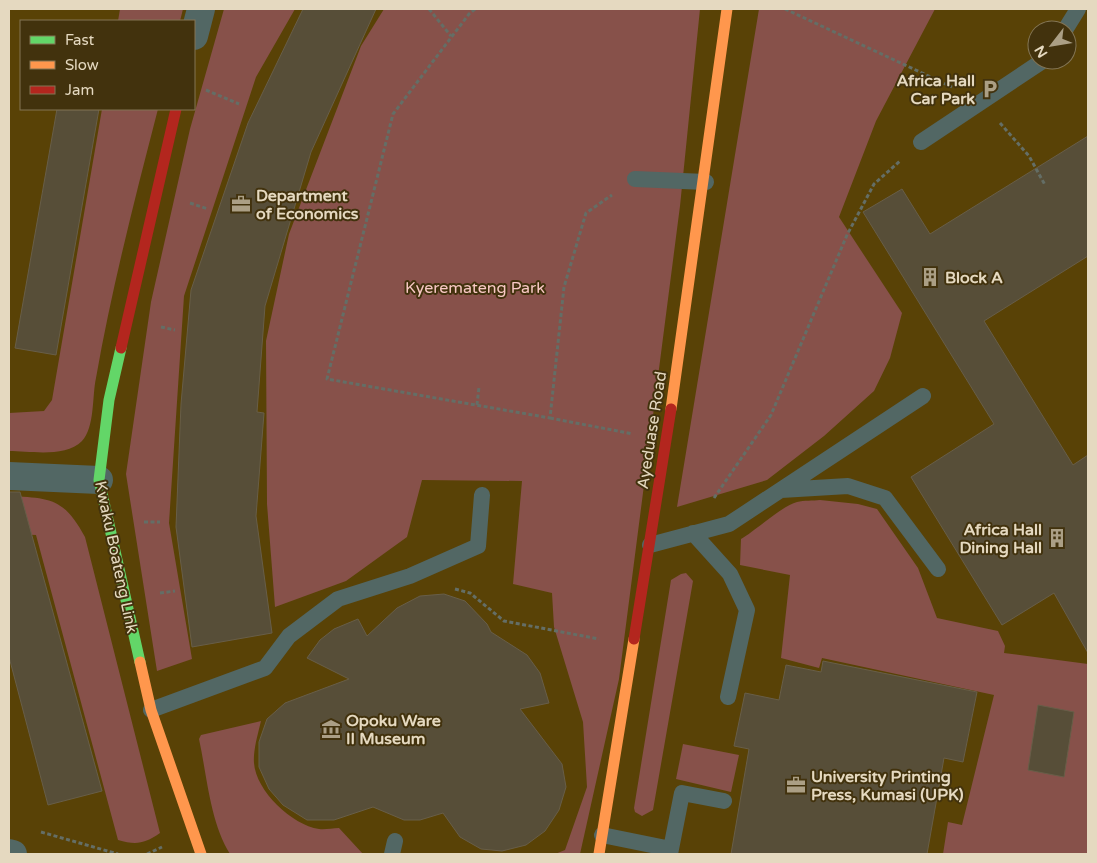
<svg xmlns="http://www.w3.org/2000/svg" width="1097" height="863" font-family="'Varela Round',sans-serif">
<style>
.built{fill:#594206;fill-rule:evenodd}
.green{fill:#87514a}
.building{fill:#574e38;stroke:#685e48}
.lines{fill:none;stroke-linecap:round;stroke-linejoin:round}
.path{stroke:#646e66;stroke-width:3;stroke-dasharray:4 2.5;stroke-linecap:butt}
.lane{stroke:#526764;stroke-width:16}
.street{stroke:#526764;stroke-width:28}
.fast{stroke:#63d668;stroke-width:11}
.slow{stroke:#ff974d;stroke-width:11}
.jam{stroke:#b3261e;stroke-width:11}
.labels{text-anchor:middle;stroke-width:4;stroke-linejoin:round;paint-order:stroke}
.poi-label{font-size:16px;font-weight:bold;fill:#e5d9c0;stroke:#42320d;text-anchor:start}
.park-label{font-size:16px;fill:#f8c8c4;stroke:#42320d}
.street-label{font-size:16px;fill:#e5d9c0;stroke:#42320d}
</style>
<rect width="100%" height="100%" fill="#403418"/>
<path class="built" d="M 9,9 L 1088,9 L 1088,854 L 9,854 ZM 21,21 L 194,21 L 194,109 L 21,109 ZM 1037,30 L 1067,30 L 1067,60 L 1037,60 Z"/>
<path class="green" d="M 120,9 L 183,9 L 180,21 L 118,21 Z
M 224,9 L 295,9 L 256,77 L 184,296 L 169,523 L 192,659 L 157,671 L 126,474 L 151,302 L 190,129 Z
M 384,9 L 700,9 L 680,206 L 619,679 L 580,854 L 555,854 L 565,850 L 587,787 L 583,722 L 554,627 L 552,593 L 513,584 L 522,481 L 422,480 L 407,537 L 346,581 L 275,607 L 267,504 L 266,341 L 289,234 L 361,46 Z
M 759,9 L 935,9 L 876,121 L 839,217 L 902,313 L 890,358 L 874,391 L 824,436 L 767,480 L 677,507 Z
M 102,109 L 158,109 C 135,198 112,287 96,378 C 92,396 95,427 82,441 C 65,458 30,451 9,451 L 9,413 L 44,411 L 52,400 Z
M 9,496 C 50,498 64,498 85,537 L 160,833 C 144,844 136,845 118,840 L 36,535 L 9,534 Z
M 820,500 L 858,504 L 877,509 L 918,568 L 937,618 L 998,631 L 1005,646 L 1004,653 L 1088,664 L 1088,854 L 943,854 L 948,822 L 962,825 L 994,695 L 822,658 L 819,668 L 781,658 L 790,575 L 740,565 L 741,539 C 756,530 782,506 797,502 C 804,500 813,501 820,500 Z
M 686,573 L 693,581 L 653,810 L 642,816 L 635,812 L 634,808 L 671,580 L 681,574 Z
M 261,721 C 258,734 253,750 254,763 C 256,791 292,825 319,829 C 325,830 332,828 339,828 L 363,854 L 230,854 C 210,822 207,776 199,739 L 201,735 Z
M 683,744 L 739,755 L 731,792 L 676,779 Z"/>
<path class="building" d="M 303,9 L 376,9 L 311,152 L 265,306 L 257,412 L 264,413 L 256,516 L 272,633 L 192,647 L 176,527 L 181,404 L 191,290 L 248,123 Z
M 57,109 L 99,109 L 56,355 L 15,348 Z
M 1088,136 L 1088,256 L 984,321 L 1073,465 L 1088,455 L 1088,653 L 1054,593 L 1002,625 L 911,477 L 994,424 L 863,212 L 902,189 L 930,234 Z
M 9,492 L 20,492 L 102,791 L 48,805 L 9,657 Z
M 444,594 L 465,601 L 487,624 L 491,632 L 527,655 L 540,673 L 549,703 L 520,709 L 562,764 L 566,787 L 559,810 L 545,831 L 526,845 L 502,851 L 481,849 L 460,837 L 443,813 L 420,820 L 404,820 L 373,807 L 334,820 L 307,820 L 283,805 L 269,789 L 259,767 L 259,742 L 267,719 L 285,703 L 349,679 L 307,658 L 320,640 L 334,629 L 358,619 L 367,636 L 397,608 L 420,596 Z
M 823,661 L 977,692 L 963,762 L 944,758 L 927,854 L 731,854 L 749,749 L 734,746 L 745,693 L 779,700 L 786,665 L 821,672 Z
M 1038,705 L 1074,712 L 1064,777 L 1028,770 Z"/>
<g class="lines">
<path class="path" d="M 429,9 L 451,36
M 475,9 L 469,14 L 393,114 L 327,379 L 550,418 L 564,287 L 586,213 L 612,195
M 785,9 L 952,87
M 206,90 L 239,104
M 1000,123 L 1029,156 L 1045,185
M 190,203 L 208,209
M 161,327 L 175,330
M 477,405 L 479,387
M 550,418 L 633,434
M 714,498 L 771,415 L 847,235 L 874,184 L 900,161
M 144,522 L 160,522
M 455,589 L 470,593 L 504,621 L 599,639
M 160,593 L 175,591
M 41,832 L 118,854
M 147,854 L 162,847"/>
<path class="lane" d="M 1065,30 L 1078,9
M 921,142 L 1044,60
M 635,179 L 706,182
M 781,490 L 848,486 L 885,498 L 938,569
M 693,533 L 730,574 L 747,610 L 728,697
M 650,545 L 729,524 L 923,396
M 151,710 L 265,668 L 289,636 L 338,599 L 410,576 L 478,546 L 482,495
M 602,835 L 671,849
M 392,854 L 395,841
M 670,854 L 682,793 L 724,801"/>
<path class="street" d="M 194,36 L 201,9
M 9,476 L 99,480
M 9,853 L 13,854"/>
<path class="fast" d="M 121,348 L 109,400 L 99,480 L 140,662"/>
<path class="slow" d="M 671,409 L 727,9
M 140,662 L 151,710 L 201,854
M 599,854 L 634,639"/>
<path class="jam" d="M 121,348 L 176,109
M 634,639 L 671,409"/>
</g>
<defs>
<g id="parking-bare" transform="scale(1.5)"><path d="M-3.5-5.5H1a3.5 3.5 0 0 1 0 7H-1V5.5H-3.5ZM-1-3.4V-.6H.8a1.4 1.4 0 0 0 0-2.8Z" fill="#ab9f85" stroke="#42320d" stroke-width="2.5" paint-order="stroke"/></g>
<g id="office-bare" transform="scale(1.5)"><path d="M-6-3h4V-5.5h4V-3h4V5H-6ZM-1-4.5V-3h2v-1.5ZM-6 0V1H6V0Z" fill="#ab9f85" stroke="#42320d" stroke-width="2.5" paint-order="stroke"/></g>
<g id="building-bare" transform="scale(1.5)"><path d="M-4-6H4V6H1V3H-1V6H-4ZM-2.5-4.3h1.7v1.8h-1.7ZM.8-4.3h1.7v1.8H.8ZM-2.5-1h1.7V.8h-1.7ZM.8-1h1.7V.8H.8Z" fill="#ab9f85" stroke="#42320d" stroke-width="2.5" paint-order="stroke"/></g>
<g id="museum-bare" transform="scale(1.5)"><path d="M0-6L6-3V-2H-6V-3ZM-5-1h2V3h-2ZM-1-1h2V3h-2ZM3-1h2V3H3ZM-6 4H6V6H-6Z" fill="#ab9f85" stroke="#42320d" stroke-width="2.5" paint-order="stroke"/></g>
</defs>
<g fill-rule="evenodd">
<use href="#parking-bare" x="990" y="89"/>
<use href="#office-bare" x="241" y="204"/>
<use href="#building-bare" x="930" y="277"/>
<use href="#building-bare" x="1057" y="538"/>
<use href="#museum-bare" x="331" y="729"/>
<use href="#office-bare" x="796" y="785"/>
</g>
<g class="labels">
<g class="poi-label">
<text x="975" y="86" text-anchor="end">Africa Hall<tspan x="975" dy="18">Car Park</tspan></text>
<text x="256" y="201">Department<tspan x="256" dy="18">of Economics</tspan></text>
<text x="945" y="283">Block A</text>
<text x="1042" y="535" text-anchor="end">Africa Hall<tspan x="1042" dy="18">Dining Hall</tspan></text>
<text x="346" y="726">Opoku Ware<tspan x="346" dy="18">II Museum</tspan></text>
<text x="811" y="782">University Printing<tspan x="811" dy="18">Press, Kumasi (UPK)</tspan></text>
</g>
<g class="park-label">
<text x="475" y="293">Kyeremateng Park</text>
</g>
<g class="street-label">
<text transform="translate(651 430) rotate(-81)" y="6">Ayeduase Road</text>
<text transform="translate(117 557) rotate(78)" y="6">Kwaku Boateng Link</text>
</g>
</g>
<rect width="1097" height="863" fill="none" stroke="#e5d9c0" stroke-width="20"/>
<rect x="20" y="20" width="175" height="90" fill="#42320d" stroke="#837555"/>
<rect x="30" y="36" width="25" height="8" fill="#63d668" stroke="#837555"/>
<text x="65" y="45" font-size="15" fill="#e5d9c0">Fast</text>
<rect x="30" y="61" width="25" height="8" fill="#ff974d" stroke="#837555"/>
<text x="65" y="70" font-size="15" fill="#e5d9c0">Slow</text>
<rect x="30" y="86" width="25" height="8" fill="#b3261e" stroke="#837555"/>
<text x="65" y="95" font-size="15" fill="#e5d9c0">Jam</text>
<g transform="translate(1052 45) rotate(239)"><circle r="24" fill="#42320d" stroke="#837555"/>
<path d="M0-4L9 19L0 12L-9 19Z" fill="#ab9f85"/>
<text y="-8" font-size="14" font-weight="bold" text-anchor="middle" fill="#e5d9c0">N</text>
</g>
</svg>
